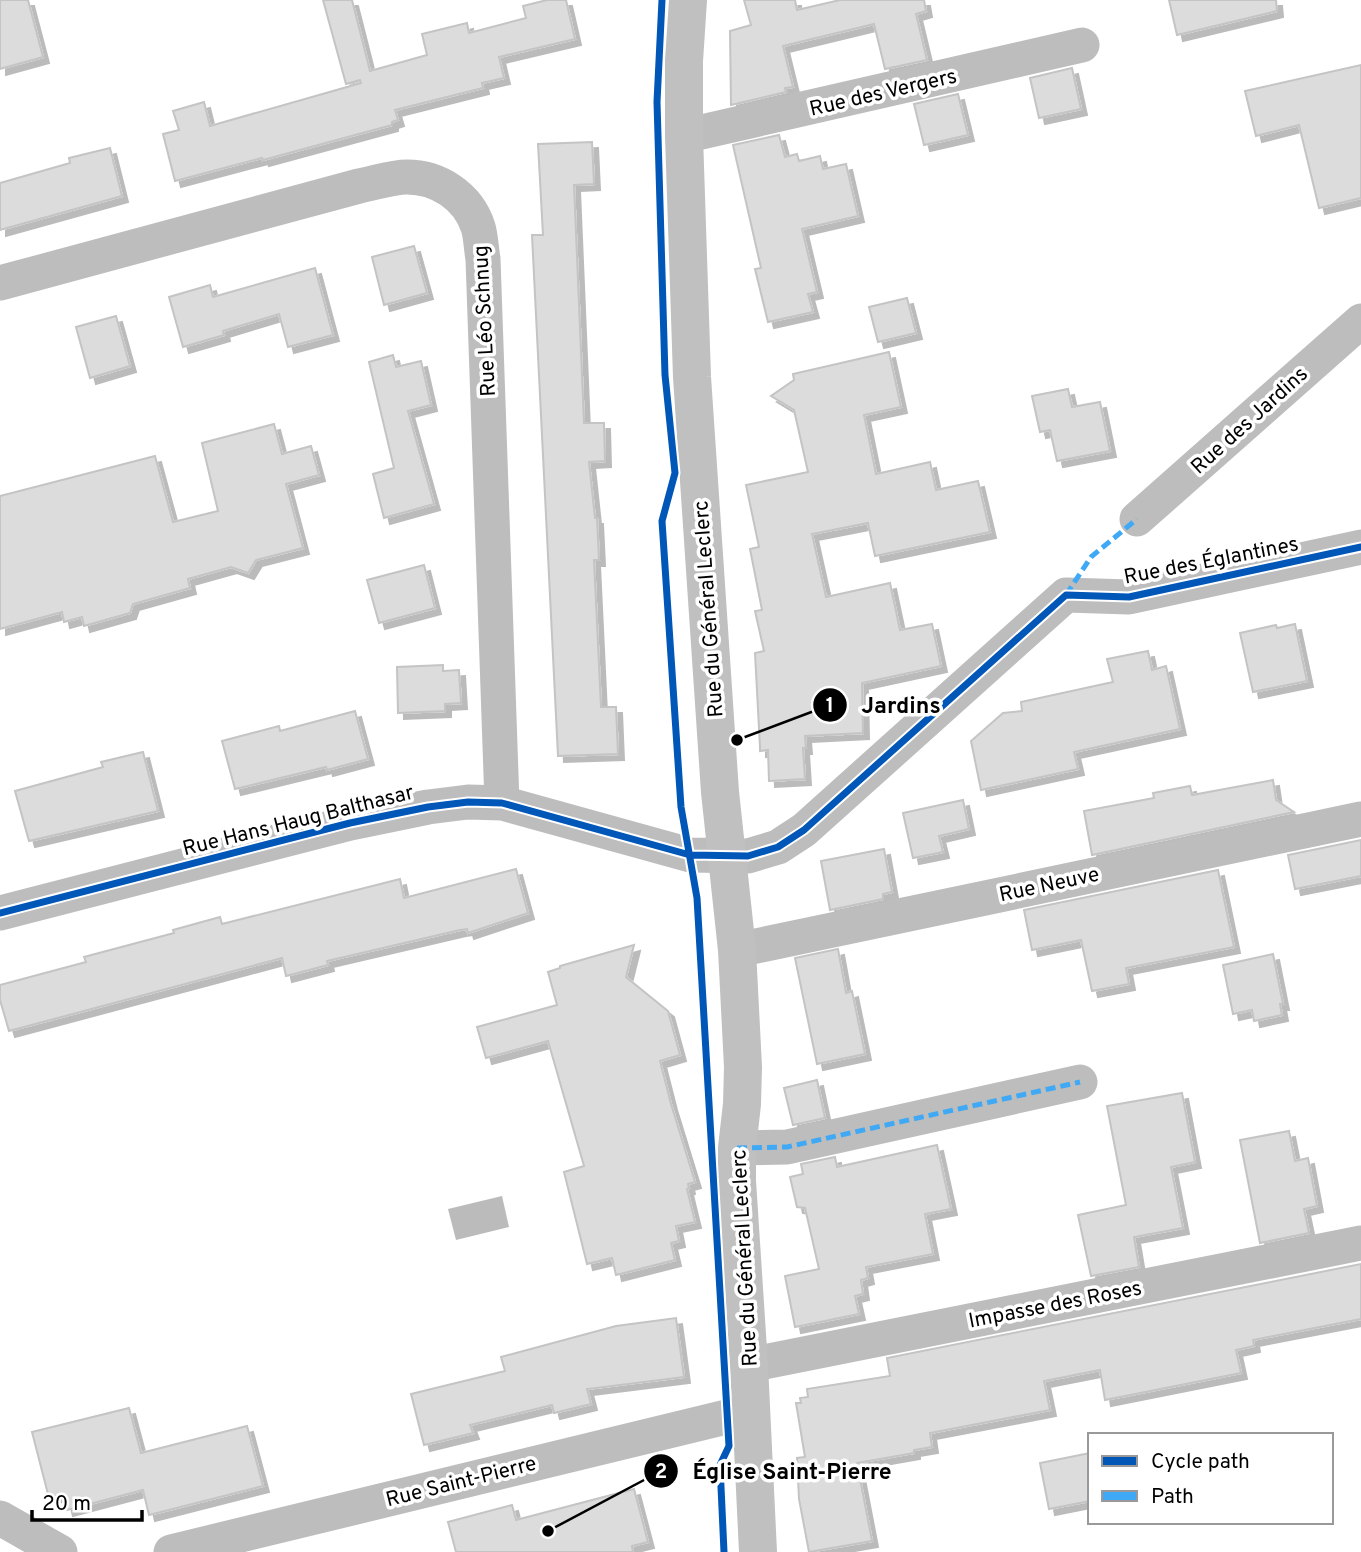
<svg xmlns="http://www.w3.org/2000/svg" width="1361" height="1552" font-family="Overpass,sans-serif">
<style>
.water{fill:#bbb}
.building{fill:#dcdcdc;stroke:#c4c4c4;stroke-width:2;filter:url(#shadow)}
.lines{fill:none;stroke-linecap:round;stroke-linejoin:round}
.minor{stroke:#bdbdbd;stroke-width:35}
.secondary{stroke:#c0c0c0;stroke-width:38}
.quiet{stroke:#3fa9f5;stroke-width:5;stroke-dasharray:10 5;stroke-linecap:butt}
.cycleway-casing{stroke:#fff;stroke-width:11}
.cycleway{stroke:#0057b8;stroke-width:7}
.labels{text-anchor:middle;stroke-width:7;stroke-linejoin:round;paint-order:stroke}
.street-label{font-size:21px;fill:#000;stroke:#fff}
.leader{fill:none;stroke:#000;stroke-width:2.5}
.callout-dot{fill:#000;stroke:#fff;stroke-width:2.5}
.mark-label{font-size:21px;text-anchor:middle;font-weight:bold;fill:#fff}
.callout-label{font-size:23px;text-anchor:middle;font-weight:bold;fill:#000;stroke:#fff;stroke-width:7;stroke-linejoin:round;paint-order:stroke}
</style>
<defs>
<filter id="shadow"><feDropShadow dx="6" dy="6" stdDeviation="0" flood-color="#0004"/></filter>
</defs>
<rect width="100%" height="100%" fill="#fff"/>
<path class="water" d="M 502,1196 L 509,1227 L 456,1240 L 448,1209 Z"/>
<path class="building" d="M 0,0 L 28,0 L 43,57 L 0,69 Z
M 323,0 L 352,0 L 370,71 L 427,55 L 422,34 L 467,23 L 469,33 L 526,18 L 523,6 L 547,0 L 566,0 L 575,39 L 499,57 L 504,78 L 482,83 L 483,88 L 395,110 L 398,120 L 392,122 L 392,125 L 263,160 L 262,158 L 175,181 L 163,134 L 179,130 L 173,111 L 204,102 L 210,126 L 361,83 L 360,80 L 346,84 Z
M 744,0 L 795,0 L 797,10 L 840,0 L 924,0 L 926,11 L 916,14 L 927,60 L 885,69 L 874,24 L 783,46 L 793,87 L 785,88 L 786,92 L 731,105 L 730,31 L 751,25 Z
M 1169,0 L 1276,0 L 1277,11 L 1177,35 Z
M 1361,65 L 1361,198 L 1319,208 L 1299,125 L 1256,136 L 1245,91 Z
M 1072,68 L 1081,109 L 1039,118 L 1030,78 Z
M 958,94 L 968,135 L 924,145 L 914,104 Z
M 779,135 L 785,157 L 797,154 L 799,161 L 820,156 L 823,169 L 846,164 L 858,216 L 802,229 L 817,292 L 808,294 L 813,312 L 768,322 L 755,269 L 761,268 L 733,145 Z
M 592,142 L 594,184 L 574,185 L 584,423 L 604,423 L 605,461 L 589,462 L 595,518 L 597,518 L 599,560 L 594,560 L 601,707 L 616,707 L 618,754 L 558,756 L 532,235 L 543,235 L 538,144 Z
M 110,148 L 122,196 L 0,230 L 0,183 L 70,163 L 69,158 Z
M 414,246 L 427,293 L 384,305 L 372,257 Z
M 315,268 L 333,335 L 288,347 L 279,314 L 223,331 L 224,335 L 183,347 L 169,297 L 210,285 L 213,297 Z
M 907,298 L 916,333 L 878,342 L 869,307 Z
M 116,316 L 130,366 L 90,378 L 76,327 Z
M 889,352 L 901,407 L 864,415 L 876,474 L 930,462 L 936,490 L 978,481 L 990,532 L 875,556 L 868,523 L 812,534 L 826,597 L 890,583 L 900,630 L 932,624 L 941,666 L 862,683 L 863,733 L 805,736 L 806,748 L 803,748 L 805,779 L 769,781 L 768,750 L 760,751 L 760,747 L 755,653 L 764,651 L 755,611 L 762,610 L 750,549 L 759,547 L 746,485 L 808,472 L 794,410 L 771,396 L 794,380 L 793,374 Z
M 393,355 L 396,367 L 421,361 L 431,405 L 408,411 L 434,504 L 384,518 L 373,474 L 394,468 L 369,362 Z
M 1068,389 L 1072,407 L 1100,402 L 1110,451 L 1057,461 L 1050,430 L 1040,432 L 1032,396 Z
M 274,424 L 282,454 L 311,446 L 319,475 L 286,484 L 303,548 L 256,560 L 248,573 L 231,567 L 188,579 L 190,588 L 133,604 L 130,613 L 84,626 L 82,617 L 64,622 L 62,612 L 0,629 L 0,496 L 155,456 L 173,522 L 218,511 L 202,443 Z
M 424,565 L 435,608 L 379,623 L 367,580 Z
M 1295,624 L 1307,681 L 1253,692 L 1240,633 L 1276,625 L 1277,628 Z
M 1148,651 L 1152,670 L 1166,666 L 1180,729 L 1074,752 L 1078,769 L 981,790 L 971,741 L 1003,713 L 1022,711 L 1021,702 L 1113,682 L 1107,659 Z
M 443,665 L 443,671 L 459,670 L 461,703 L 445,704 L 445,711 L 398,713 L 397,667 Z
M 355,711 L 368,759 L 327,770 L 326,767 L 235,789 L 222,741 L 279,726 L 280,731 Z
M 143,752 L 158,811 L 29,841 L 15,791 L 103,767 L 101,762 Z
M 1273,780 L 1276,800 L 1294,812 L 1092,855 L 1084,811 L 1154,798 L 1153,793 L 1190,786 L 1192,795 Z
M 963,800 L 969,829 L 939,836 L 943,852 L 913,858 L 903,813 Z
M 1361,840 L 1361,876 L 1295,889 L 1288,855 Z
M 884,849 L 892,892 L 883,894 L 883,899 L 830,910 L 821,861 Z
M 516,869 L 528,913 L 468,933 L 467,929 L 460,930 L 327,961 L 328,965 L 286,976 L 282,958 L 9,1031 L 0,1000 L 0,985 L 86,962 L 84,957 L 174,933 L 173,930 L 220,917 L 222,924 L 400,879 L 404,898 Z
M 1218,870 L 1234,947 L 1126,968 L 1129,984 L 1092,991 L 1081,940 L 1032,950 L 1024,910 Z
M 634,945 L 626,977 L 668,1011 L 680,1055 L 660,1061 L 671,1104 L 695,1182 L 688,1184 L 689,1188 L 687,1189 L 695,1222 L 676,1226 L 679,1241 L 671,1243 L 675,1260 L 616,1275 L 612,1258 L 587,1264 L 564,1172 L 584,1166 L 548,1041 L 486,1058 L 477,1027 L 557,1005 L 548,972 L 560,968 L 560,966 Z
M 838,949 L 846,993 L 852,991 L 865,1054 L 817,1064 L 795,958 Z
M 1273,954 L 1283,1004 L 1280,1004 L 1282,1015 L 1254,1021 L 1252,1010 L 1233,1014 L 1223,965 Z
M 817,1080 L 825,1118 L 793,1125 L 784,1088 Z
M 1182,1093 L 1195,1162 L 1171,1167 L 1183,1228 L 1134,1237 L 1139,1267 L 1091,1276 L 1078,1215 L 1126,1205 L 1107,1106 Z
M 1289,1131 L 1295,1161 L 1308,1158 L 1317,1206 L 1304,1209 L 1309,1233 L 1260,1243 L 1240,1140 Z
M 937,1145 L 951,1209 L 925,1214 L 933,1254 L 866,1267 L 868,1278 L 861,1280 L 863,1294 L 855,1296 L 859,1314 L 795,1327 L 785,1276 L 819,1269 L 805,1208 L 797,1207 L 790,1177 L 803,1174 L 801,1164 L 835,1157 L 837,1167 Z
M 1361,1264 L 1361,1319 L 1253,1340 L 1254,1346 L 1236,1350 L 1241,1373 L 1105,1400 L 1100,1370 L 1044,1381 L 1050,1410 L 930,1433 L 932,1447 L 914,1450 L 914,1453 L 857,1463 L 872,1541 L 809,1552 L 799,1499 L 797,1458 L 805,1457 L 796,1403 L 801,1403 L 800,1398 L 808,1397 L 807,1389 L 890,1376 L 887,1358 Z
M 676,1318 L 684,1377 L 587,1389 L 591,1404 L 554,1413 L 552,1405 L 470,1425 L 473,1433 L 424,1445 L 411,1394 L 505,1371 L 501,1357 L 616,1326 Z
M 129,1408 L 141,1453 L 247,1426 L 263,1486 L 149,1515 L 143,1490 L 67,1510 L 63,1494 L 49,1498 L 32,1432 Z
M 1090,1453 L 1090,1501 L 1049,1509 L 1040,1463 Z
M 634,1489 L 648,1542 L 632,1546 L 633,1552 L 456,1552 L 448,1522 L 512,1505 L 516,1520 Z"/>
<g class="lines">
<path class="minor" d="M 684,136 L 1082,45
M 0,283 L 359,186 C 375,183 392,177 407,177 C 438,177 468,196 478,227 C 481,236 481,248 483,259 L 502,803
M 1137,519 L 1361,321
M 0,913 L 350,823 L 428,807 L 468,802 L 502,803 L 690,855 L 748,856 L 778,847 L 804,830 L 1066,595 L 1129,597 L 1361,547
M 737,950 L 1361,819
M 737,1148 L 787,1147 L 1080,1082
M 749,1365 L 1361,1243
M 0,1518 L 60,1552
M 171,1552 L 751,1411"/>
<path class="secondary" d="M 688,0 L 684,61 L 684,136 L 692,377 L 720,792 L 737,950 L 743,1067 L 742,1104 L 737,1148 L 737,1181 L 749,1365 L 758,1552"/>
<path class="quiet" d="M 1066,595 L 1091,557 L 1137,519
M 737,1148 L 787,1147 L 1080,1082"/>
<g class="cycleway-casing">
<path id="cycleway" d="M 662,0 L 657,102 L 665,375 L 675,473 L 662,521 L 681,807 L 697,898 L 729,1446 L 720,1465 L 724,1552
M 0,913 L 350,823 L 428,807 L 468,802 L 502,803 L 690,855 L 748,856 L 778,847 L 804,830 L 1066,595 L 1129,597 L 1361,547"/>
</g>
<use href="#cycleway" class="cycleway"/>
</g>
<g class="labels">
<g class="street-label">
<text transform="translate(883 92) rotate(-13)" y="7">Rue des Vergers</text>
<text transform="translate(484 321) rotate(-93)" y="7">Rue Léo Schnug</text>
<text transform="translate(1249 420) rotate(-42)" y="7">Rue des Jardins</text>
<text transform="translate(1211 560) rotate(-11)" y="7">Rue des Églantines</text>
<text transform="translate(708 609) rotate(-94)" y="7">Rue du Général Leclerc</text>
<text transform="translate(298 820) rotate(-14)" y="7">Rue Hans Haug Balthasar</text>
<text transform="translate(1049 884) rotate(-12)" y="7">Rue Neuve</text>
<text transform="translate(744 1258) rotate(-93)" y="7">Rue du Général Leclerc</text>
<text transform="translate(1055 1304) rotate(-11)" y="7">Impasse des Roses</text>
<text transform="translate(461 1481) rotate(-14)" y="7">Rue Saint-Pierre</text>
</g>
</g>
<path class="leader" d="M737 740L830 705M548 1531L661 1471"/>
<g class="callout-dot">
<circle cx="737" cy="740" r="7"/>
<circle cx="548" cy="1531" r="7"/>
<circle cx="830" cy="705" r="18"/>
<circle cx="661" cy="1471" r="18"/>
</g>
<g class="mark-label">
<text x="830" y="712">1</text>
<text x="661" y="1478">2</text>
</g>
<g class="callout-label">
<text x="901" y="713">Jardins</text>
<text x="792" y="1479">Église Saint-Pierre</text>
</g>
<rect x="1088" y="1433" width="245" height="91" fill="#ffffff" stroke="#999999" stroke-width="2"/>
<rect x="1102" y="1456" width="35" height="10" fill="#0057b8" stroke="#999999" stroke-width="2"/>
<text x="1151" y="1468" font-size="21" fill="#000000">Cycle path</text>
<rect x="1102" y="1491" width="35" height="10" fill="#3fa9f5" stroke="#999999" stroke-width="2"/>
<text x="1151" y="1503" font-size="21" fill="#000000">Path</text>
<path d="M32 1510v10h110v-10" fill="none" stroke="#000000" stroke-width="3.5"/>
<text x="42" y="1510" font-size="21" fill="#000000" stroke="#ffffff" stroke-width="5" paint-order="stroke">20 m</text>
</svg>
